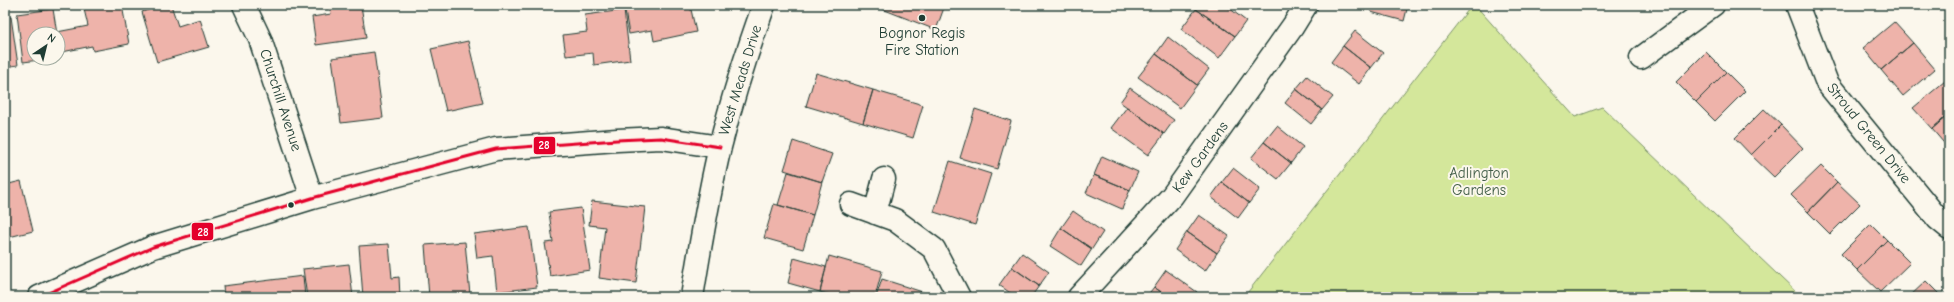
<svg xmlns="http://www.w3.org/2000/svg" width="1954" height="302" font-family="'Comic Neue',sans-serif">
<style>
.green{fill:#d4e79b;stroke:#7a9268}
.building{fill:#eeb3aa;stroke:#1f3d34}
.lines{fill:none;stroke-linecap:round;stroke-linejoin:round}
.minor-casing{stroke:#1f3d34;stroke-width:25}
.minor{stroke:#fbf7ec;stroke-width:22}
.bus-1-casing{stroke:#fbf7ec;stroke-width:6}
.bus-1{stroke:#e4002b;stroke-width:3}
.poi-dot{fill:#1f3d34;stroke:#fbf7ec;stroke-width:1.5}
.labels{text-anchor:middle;stroke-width:4;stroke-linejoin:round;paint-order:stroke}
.poi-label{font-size:15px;fill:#1f3d34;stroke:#fbf7ec}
.street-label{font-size:15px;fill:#1f3d34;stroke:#fbf7ec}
.park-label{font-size:15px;fill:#435f49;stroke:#fbf7ec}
.line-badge{stroke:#fbf7ec;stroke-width:1.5}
.badge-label{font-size:11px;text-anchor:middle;font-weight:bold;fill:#fff}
</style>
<rect width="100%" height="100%" fill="#fbf7ec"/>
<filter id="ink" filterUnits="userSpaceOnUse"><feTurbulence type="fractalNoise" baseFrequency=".025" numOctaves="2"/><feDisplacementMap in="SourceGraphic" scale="8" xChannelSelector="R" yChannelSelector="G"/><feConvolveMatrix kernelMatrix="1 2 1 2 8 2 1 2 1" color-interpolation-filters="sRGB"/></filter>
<g filter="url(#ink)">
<path class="green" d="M 1472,5 L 1475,5 L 1575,117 L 1602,107 L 1801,297 L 1244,297 Z"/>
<path class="building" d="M 83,5 L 122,5 L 129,44 L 93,51 L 92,46 L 62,52 L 57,32 L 88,26 Z
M 163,5 L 171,5 L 178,26 L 200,19 L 209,47 L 157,62 L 142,12 Z
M 329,5 L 361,5 L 366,38 L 316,45 L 312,17 L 331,14 Z
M 654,5 L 690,5 L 696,32 L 654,41 L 652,30 L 629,34 L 625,11 Z
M 872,5 L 945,5 L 936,30 Z
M 1199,5 L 1225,5 L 1246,21 L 1235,36 L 1196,9 Z
M 1373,5 L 1408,5 L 1404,21 L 1371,12 Z
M 53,9 L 57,34 L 34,34 L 34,58 L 56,58 L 23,62 L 17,14 Z
M 1196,9 L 1235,36 L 1219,58 L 1181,29 Z
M 624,10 L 630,60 L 594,65 L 593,53 L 566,56 L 563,35 L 587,32 L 585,15 Z
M 11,17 L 18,65 L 5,67 L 5,18 Z
M 1894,22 L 1913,43 L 1881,70 L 1863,48 Z
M 1355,31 L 1383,53 L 1371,68 L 1343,46 Z
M 1168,37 L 1209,69 L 1197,85 L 1156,54 Z
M 468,41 L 483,103 L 446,111 L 431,49 Z
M 1913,43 L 1935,69 L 1903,96 L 1881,70 Z
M 1343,46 L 1371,68 L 1359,84 L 1331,62 Z
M 374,52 L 383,118 L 341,123 L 332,58 Z
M 1706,52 L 1726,72 L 1696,102 L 1676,82 Z
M 1156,54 L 1197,85 L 1180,108 L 1138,77 Z
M 1726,72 L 1745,91 L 1715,121 L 1696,102 Z
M 816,73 L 873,90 L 863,123 L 806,106 Z
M 1307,76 L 1333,97 L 1322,110 L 1296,89 Z
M 1945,81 L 1949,86 L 1949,114 L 1932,129 L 1913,108 Z
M 1130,88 L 1174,120 L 1164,134 L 1120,102 Z
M 1296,89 L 1322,110 L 1311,124 L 1285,103 Z
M 873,90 L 923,105 L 913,138 L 863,123 Z
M 1127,107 L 1164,134 L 1148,155 L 1111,128 Z
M 975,109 L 1011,121 L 997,169 L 960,158 Z
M 1764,109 L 1781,125 L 1751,155 L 1735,138 Z
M 1949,114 L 1949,149 L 1932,129 Z
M 1781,125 L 1803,148 L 1774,177 L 1751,155 Z
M 1277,126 L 1303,147 L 1291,163 L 1264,142 Z
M 793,141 L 832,154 L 822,182 L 784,170 Z
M 1264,142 L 1291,163 L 1278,179 L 1251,158 Z
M 1102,156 L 1138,172 L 1130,190 L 1094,175 Z
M 950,161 L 991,174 L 975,225 L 934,212 Z
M 1821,166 L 1837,182 L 1808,212 L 1791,195 Z
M 1233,168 L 1260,189 L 1249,203 L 1222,182 Z
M 788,172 L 822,182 L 813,215 L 778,205 Z
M 1094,175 L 1130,190 L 1122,209 L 1086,193 Z
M 21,181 L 33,231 L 5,238 L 5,185 Z
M 1222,182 L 1249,203 L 1238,218 L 1211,197 Z
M 1837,182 L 1860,204 L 1830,234 L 1808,212 Z
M 592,201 L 645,207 L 636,283 L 599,278 L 605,227 L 589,225 Z
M 774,204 L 813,215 L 803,249 L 764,238 Z
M 581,208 L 590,270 L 550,276 L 545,243 L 553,242 L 549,212 Z
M 1073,211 L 1103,232 L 1092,249 L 1061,228 Z
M 1199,215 L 1229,236 L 1217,253 L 1187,232 Z
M 1871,224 L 1887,240 L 1857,270 L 1841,254 Z
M 529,227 L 537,287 L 497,292 L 493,256 L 477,258 L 474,234 Z
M 1061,228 L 1092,249 L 1081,266 L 1050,246 Z
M 1187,232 L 1217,253 L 1205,271 L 1175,250 Z
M 1887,240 L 1910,263 L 1880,292 L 1857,270 Z
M 465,242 L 470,295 L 429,297 L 425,245 Z
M 389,244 L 392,278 L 399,277 L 400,297 L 363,297 L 359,246 Z
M 1022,253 L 1049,272 L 1039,286 L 1012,267 Z
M 829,256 L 882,271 L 875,297 L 839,297 L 820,292 Z
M 794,258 L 826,267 L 820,292 L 788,283 Z
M 349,264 L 353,297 L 307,297 L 303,269 Z
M 1012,267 L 1039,286 L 1031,297 L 1016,297 L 999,285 Z
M 1166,270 L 1197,292 L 1193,297 L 1168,297 L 1154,287 Z
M 303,276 L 305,297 L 224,297 L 223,286 Z
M 882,279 L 935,296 L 934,297 L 876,297 Z
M 1926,281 L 1942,297 L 1909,297 Z
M 1154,287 L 1168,297 L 1146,297 Z"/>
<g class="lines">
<g class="minor-casing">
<path id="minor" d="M 244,5 L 260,39 L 312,198
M 1797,5 L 1827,83 L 1938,219 L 1949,228
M 1641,58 L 1713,5
M 851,204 L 895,220 L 934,249 L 959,297
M 875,213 L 884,179
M 39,297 L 153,247 L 312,198 L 496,149 L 617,140 L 661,138 L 720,147
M 692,297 C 700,247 708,197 720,147 C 732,99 747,52 764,5
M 1079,297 L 1172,196 L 1293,26 L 1306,5"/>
</g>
<use href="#minor" class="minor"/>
<g class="bus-1-casing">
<path id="bus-1" d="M 39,297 L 153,247 L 312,198 L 496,149 L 617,140 L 661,138 L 720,147"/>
</g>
<use href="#bus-1" class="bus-1"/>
</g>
</g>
<g class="poi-dot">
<circle cx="922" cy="18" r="4"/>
<circle cx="291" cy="205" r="3.5"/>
</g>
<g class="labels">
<g class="poi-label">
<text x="922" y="38">Bognor Regis<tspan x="922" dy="17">Fire Station</tspan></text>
</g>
<g class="street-label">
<text transform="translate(740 80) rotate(-73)" y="5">West Meads Drive</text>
<text transform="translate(281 100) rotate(72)" y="5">Churchill Avenue</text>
<text transform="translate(1869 133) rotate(51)" y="5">Stroud Green Drive</text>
<text transform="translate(1200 157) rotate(-54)" y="5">Kew Gardens</text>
</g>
<g class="park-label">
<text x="1479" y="178">Adlington<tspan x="1479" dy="17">Gardens</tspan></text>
</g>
</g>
<g class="line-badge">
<rect x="533" y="136" width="23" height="19" rx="4" fill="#e4002b"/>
<rect x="191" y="222" width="23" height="19" rx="4" fill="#e4002b"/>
</g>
<g class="badge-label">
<text x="544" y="149">28</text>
<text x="203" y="236">28</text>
</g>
<rect width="1954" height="302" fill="none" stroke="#fbf7ec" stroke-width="20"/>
<rect x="10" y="10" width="1934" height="282" fill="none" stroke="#1f3d34" stroke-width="1.5" filter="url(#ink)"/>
<g transform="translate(46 46) rotate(35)"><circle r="19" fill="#fbf7ec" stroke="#a3ada2"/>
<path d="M0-3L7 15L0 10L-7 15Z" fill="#1f3d34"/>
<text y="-6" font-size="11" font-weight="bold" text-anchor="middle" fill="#1f3d34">N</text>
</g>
</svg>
